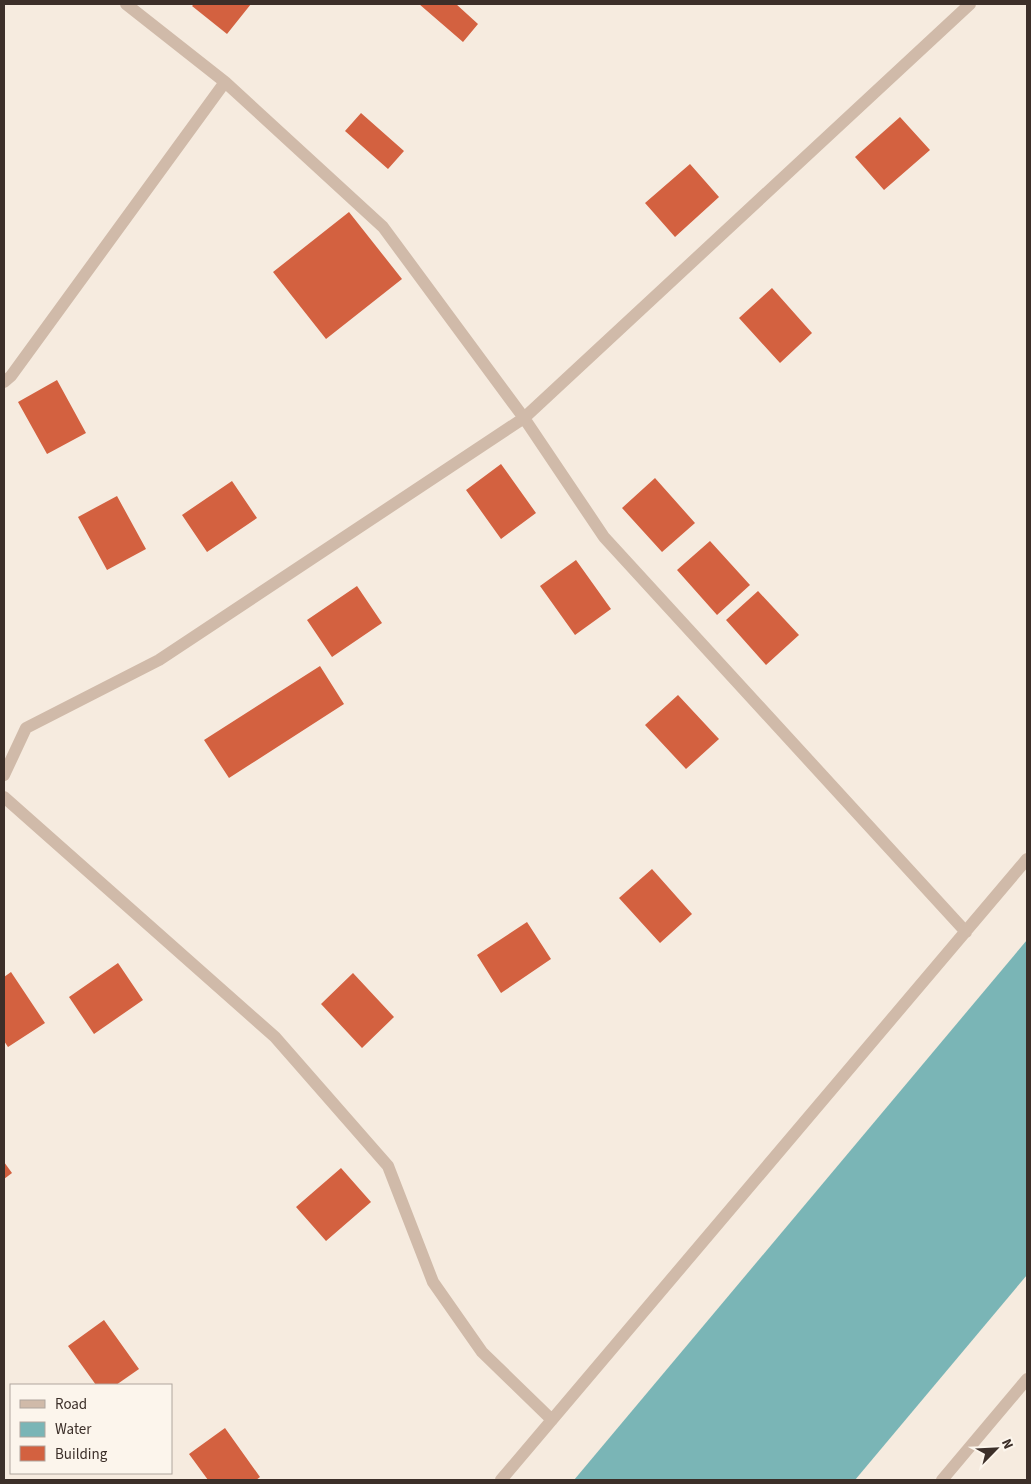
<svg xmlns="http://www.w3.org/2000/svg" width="1031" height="1484" font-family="'Source Sans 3',sans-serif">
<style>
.water{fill:#7ab5b6}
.building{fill:#d36140}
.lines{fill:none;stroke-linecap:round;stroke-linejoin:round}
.minor{stroke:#d0baa9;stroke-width:12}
</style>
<rect width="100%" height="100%" fill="#f6ebdf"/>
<path class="water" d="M 1027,940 L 1027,1275 L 855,1480 L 574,1480 Z"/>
<path class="building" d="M 194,4 L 251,4 L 227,34 L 192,6 Z
M 419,4 L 456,4 L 478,24 L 463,42 Z
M 361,113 L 404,151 L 388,169 L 345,131 Z
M 900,117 L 930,150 L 884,190 L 855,157 Z
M 690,164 L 719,197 L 675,237 L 645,203 Z
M 349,212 L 402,279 L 326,339 L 273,272 Z
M 772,288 L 812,333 L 780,363 L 739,318 Z
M 57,380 L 86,433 L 47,454 L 18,402 Z
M 501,464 L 536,513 L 501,539 L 466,490 Z
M 655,478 L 695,523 L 662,552 L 622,508 Z
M 232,481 L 257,518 L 207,552 L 182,515 Z
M 117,496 L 146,549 L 107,570 L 78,517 Z
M 710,541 L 750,585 L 717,615 L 677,570 Z
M 576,560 L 611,609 L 575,635 L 540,586 Z
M 357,586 L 382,623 L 332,657 L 307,620 Z
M 758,591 L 799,635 L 766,665 L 726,620 Z
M 320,666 L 344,704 L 229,778 L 204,740 Z
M 678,695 L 719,739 L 686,769 L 645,725 Z
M 652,869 L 692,914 L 660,943 L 619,898 Z
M 527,922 L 551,959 L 501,993 L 477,955 Z
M 118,963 L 143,1000 L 94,1034 L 69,997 Z
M 11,972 L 45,1023 L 8,1047 L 4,1041 L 4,977 Z
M 353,973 L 394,1017 L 362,1048 L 321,1004 Z
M 4,1162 L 12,1173 L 4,1179 Z
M 341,1168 L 371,1202 L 326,1241 L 296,1207 Z
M 104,1320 L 139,1369 L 116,1385 L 96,1385 L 68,1346 Z
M 225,1428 L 260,1477 L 256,1480 L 208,1480 L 189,1454 Z"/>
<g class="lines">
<path class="minor" d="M 126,4 L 225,82 L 383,227 L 524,418 L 604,537 L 966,932
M 4,382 L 11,376 L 225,82
M 4,775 L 26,728 L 159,660 L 524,418 L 970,4
M 4,797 L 275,1037 L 388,1166 L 433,1282 L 482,1352 L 552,1420
M 501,1480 L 1027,859
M 942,1480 L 1027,1379"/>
</g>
<rect width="1031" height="1484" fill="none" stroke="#3c2f29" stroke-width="10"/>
<rect x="10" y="1384" width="162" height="90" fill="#fcf5ec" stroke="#afa69e"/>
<rect x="20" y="1400" width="25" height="8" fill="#d0baa9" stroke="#afa69e"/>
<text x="55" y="1409" font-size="15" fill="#3c2f29">Road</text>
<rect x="20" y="1422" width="25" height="15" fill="#7ab5b6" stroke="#afa69e"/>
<text x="55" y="1434" font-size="15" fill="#3c2f29">Water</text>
<rect x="20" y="1446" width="25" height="15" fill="#d36140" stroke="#afa69e"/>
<text x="55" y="1459" font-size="15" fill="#3c2f29">Building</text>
<g transform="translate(996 1449) rotate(66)" stroke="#fcf5ec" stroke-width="4" paint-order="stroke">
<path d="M0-4L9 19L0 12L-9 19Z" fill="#3c2f29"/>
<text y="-8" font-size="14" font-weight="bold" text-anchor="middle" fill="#3c2f29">N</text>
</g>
</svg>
